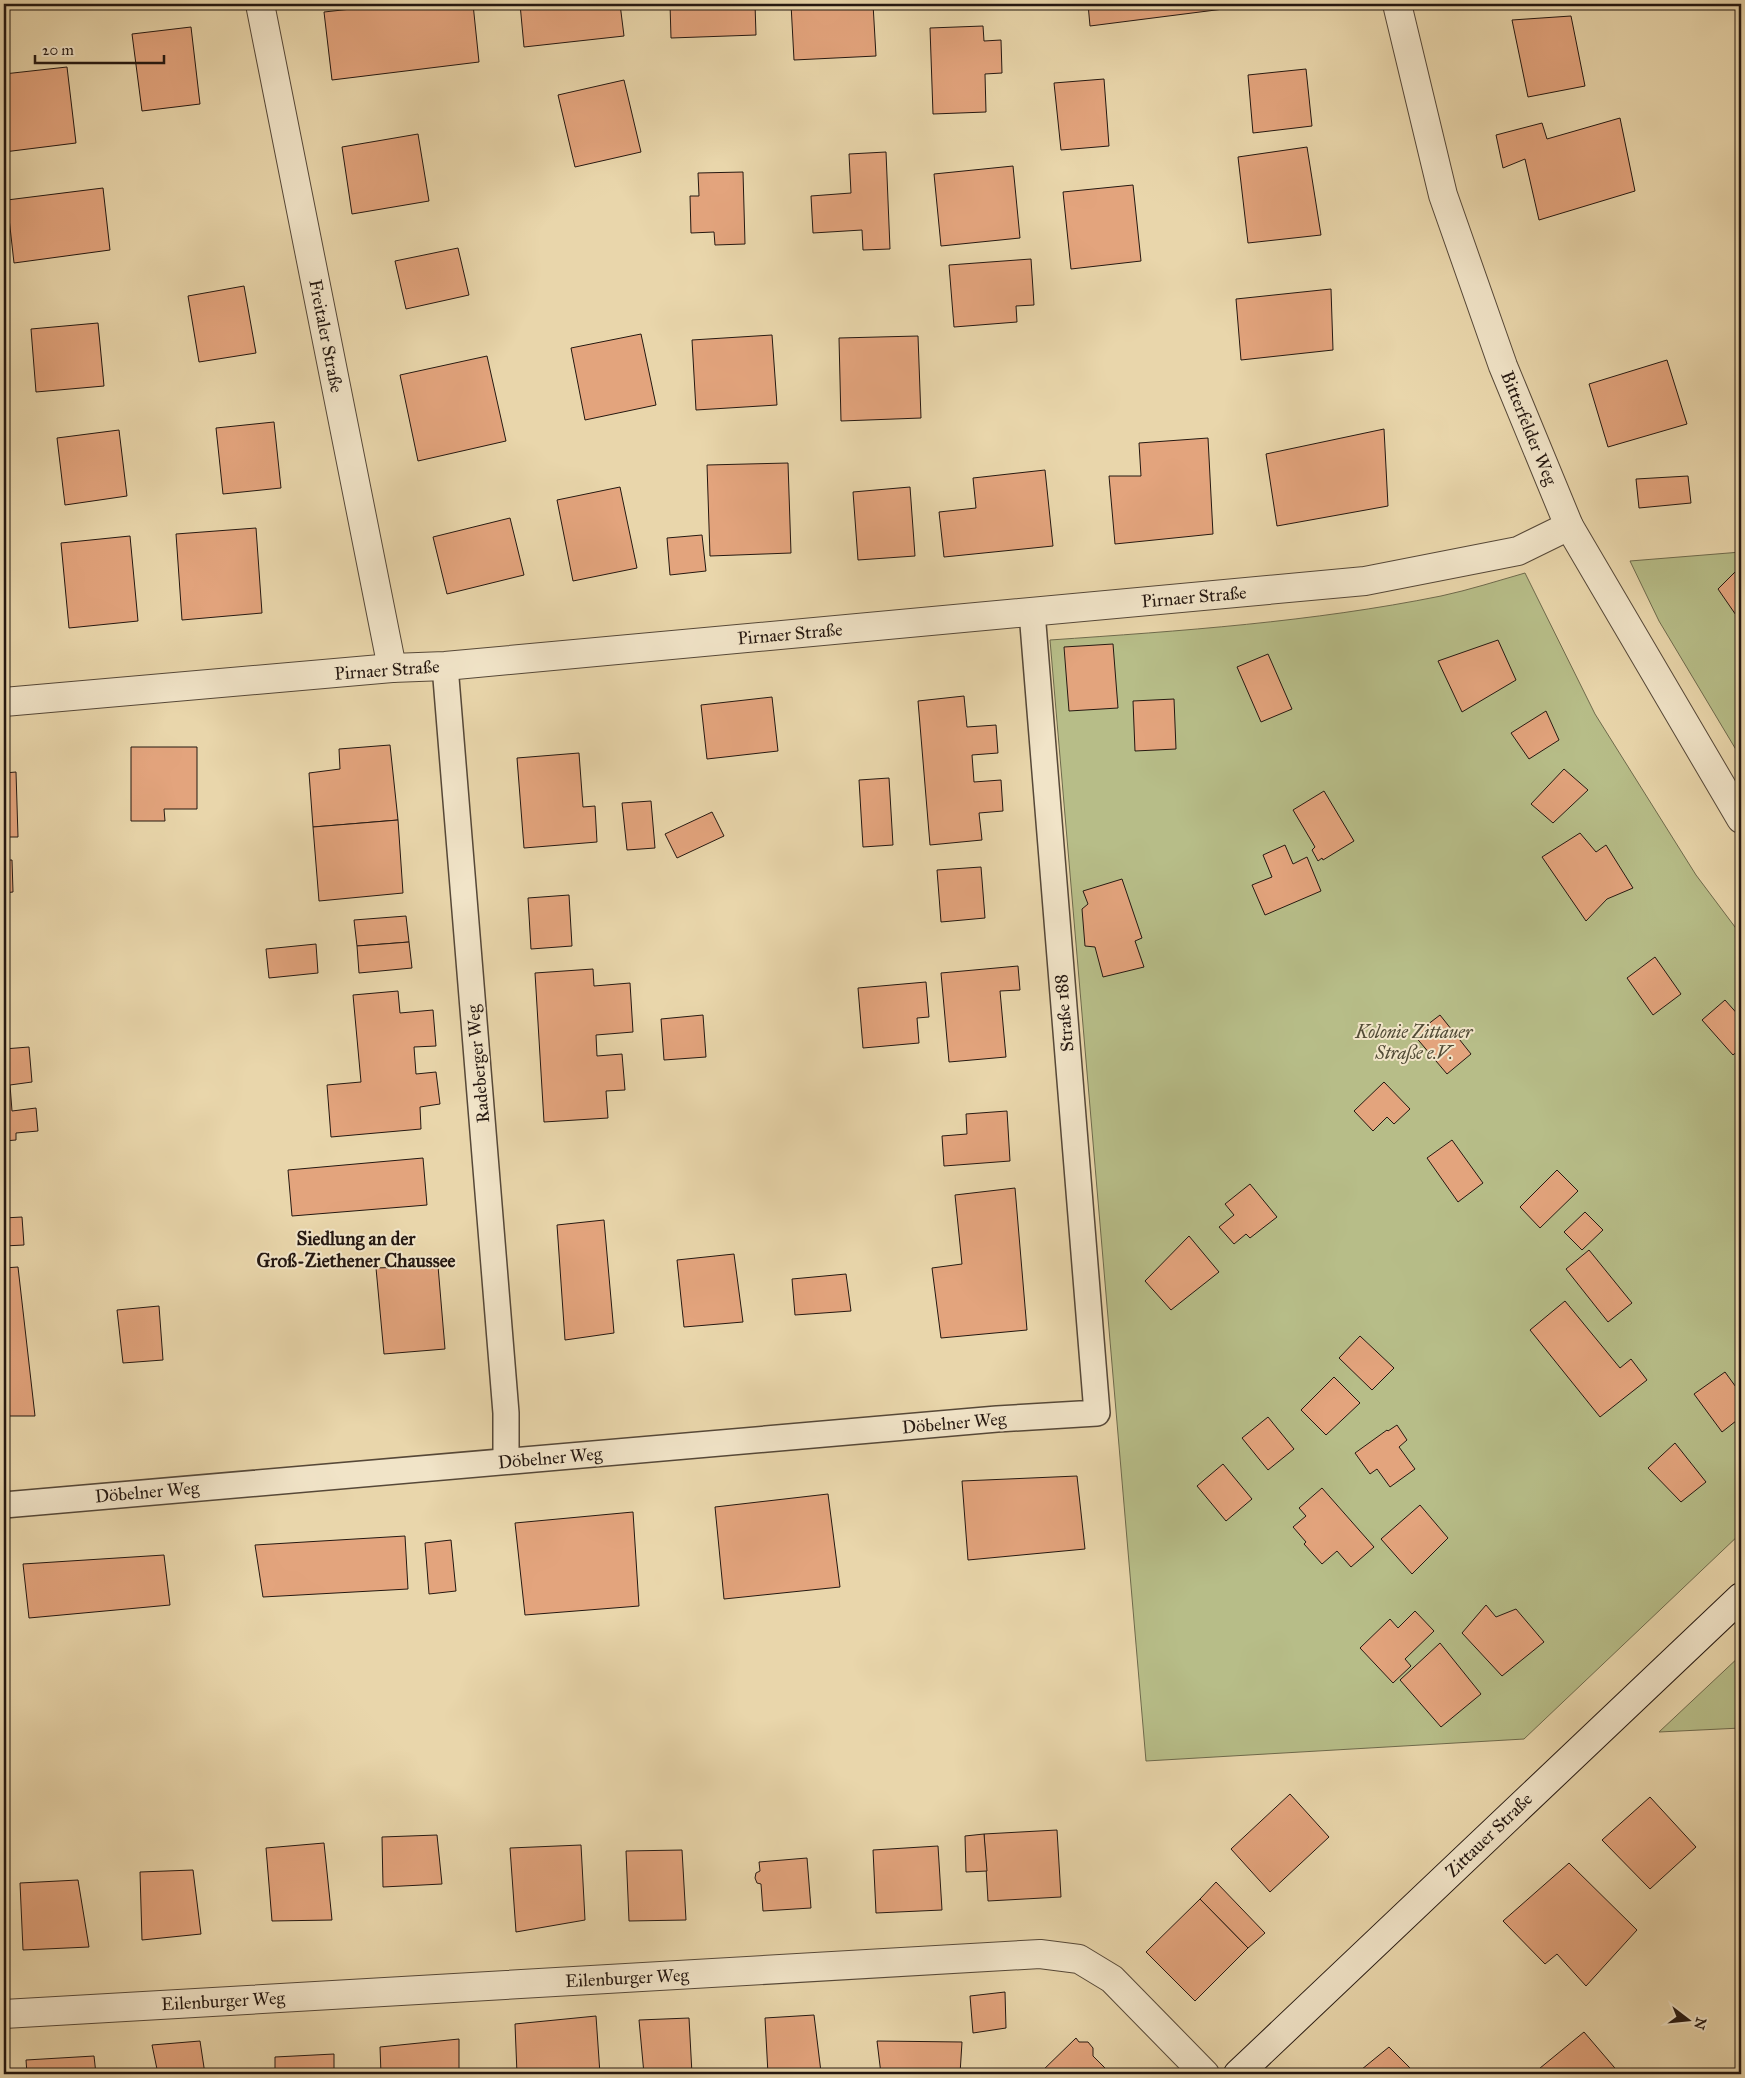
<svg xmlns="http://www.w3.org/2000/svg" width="1745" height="2078" viewBox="0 0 1745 2078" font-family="'IM FELL Great Primer',serif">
<rect width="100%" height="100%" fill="#e9d6ab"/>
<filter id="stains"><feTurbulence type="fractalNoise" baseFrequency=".004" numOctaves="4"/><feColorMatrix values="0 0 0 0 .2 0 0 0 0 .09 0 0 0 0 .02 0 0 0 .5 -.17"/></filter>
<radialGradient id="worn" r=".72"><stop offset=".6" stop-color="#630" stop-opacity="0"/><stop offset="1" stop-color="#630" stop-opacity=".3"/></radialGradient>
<g fill="#b7bd88" stroke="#6e6a4c">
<path d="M1741,552V758L1659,621L1630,561Z"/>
<path d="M1525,573L1595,714L1696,875L1741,935V1533L1524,1739L1146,1761L1050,640C1181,631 1312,622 1441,596C1469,590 1497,581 1525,573Z"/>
<path d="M1741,1655V1728L1659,1732Z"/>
</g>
<g fill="#e3a47d" stroke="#251811">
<path d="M397,4H473L479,62L332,80L324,12Z"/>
<path d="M520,4H620L624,36L524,47Z"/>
<path d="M670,4H755L756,35L671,38Z"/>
<path d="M791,4H873L876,56L794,60Z"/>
<path d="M1088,4H1246L1247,6L1090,26Z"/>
<path d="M1571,16L1585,86L1528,97L1512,20Z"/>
<path d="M983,26L984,41L1001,40L1002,73L985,74L986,112L933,114L930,28Z"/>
<path d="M191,27L200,104L142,111L132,34Z"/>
<path d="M67,67L76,143L4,152V74Z"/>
<path d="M1306,69L1312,126L1253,133L1248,75Z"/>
<path d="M1104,79L1109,146L1061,150L1054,83Z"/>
<path d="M624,80L641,152L575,167L558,95Z"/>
<path d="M1620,118L1635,191L1539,220L1525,159L1503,168L1496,135L1542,123L1547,139Z"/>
<path d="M418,134L429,201L352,214L342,147Z"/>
<path d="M1307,147L1321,235L1248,243L1238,157Z"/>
<path d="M886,152L890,249L863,250L862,230L813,233L811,196L851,193L849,154Z"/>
<path d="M1013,166L1020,238L941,246L934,174Z"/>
<path d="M743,172L745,244L715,245L714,232L691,233L690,196H699L698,173Z"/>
<path d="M1133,185L1141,261L1071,269L1063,192Z"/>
<path d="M103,188L110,250L14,263L7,200Z"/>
<path d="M458,248L469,295L406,309L395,261Z"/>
<path d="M1031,259L1034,305L1016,306L1017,322L954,327L949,265Z"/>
<path d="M244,286L256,353L199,362L188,296Z"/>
<path d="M1331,289L1333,350L1241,360L1236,299Z"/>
<path d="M98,323L104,386L36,392L31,329Z"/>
<path d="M641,334L656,405L585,420L571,348Z"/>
<path d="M772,335L777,405L696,410L692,340Z"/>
<path d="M918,336L921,418L841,421L839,338Z"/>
<path d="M487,356L506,441L418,461L400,375Z"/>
<path d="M1667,360L1687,424L1608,447L1589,384Z"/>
<path d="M274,422L281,488L223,494L216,428Z"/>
<path d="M1384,429L1388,506L1277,526L1266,454Z"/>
<path d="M119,430L127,496L65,505L57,438Z"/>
<path d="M1208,438L1213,534L1115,544L1109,476H1141L1139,443Z"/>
<path d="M788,463L791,553L710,556L707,465Z"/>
<path d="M1045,470L1053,546L944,557L939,512L976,508L973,478Z"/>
<path d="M1688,476L1691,503L1639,508L1636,479Z"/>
<path d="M620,487L637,568L573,581L557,500Z"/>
<path d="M910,487L915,556L858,560L853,492Z"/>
<path d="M510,518L524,575L447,594L433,537Z"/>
<path d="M256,528L262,613L182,620L176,534Z"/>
<path d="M702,535L706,571L670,575L667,538Z"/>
<path d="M130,536L138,621L69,628L61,543Z"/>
<path d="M1740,567L1741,569V616L1738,618L1718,589Z"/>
<path d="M1498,640L1516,680L1462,712L1438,661Z"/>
<path d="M1113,644L1118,708L1069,711L1064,647Z"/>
<path d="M1268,654L1292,709L1261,722L1237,667Z"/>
<path d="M964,696L967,727L996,725L998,753L972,755L974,782L1001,780L1003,811L979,813L982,840L930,845L918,701Z"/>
<path d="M772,697L778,751L707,759L701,705Z"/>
<path d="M1174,699L1176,749L1135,751L1133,701Z"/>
<path d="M1546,711L1559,740L1529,759L1511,733Z"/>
<path d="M390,745L398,820L313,827L309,773L340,769L339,749Z"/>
<path d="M131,747H197V809H164L165,821H131Z"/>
<path d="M579,753L583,807L595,806L597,842L524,848L517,758Z"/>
<path d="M1564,769L1588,790L1553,823L1531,804Z"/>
<path d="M16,772L18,837H4V773Z"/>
<path d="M889,778L893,845L863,847L859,780Z"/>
<path d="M1324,791L1354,841L1323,860L1322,858L1318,861L1312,850L1315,847L1293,810Z"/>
<path d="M651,801L655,848L627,850L622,803Z"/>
<path d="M712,812L724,836L677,858L665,834Z"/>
<path d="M398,820L403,893L319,901L313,827Z"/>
<path d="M1580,833L1596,852L1606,845L1633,888L1607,899L1586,921L1542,857Z"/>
<path d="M1285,845L1293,864L1307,857L1321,891L1265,915L1252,885L1272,877L1263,855Z"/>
<path d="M4,860H12L13,892L4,893Z"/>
<path d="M981,867L985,918L941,922L937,870Z"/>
<path d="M1122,879L1142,938L1135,941L1144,967L1103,977L1095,947L1085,946L1082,909L1088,904L1083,891Z"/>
<path d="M569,895L572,946L531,949L528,898Z"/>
<path d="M406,916L409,942L357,946L354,920Z"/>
<path d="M409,942L412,968L359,973L357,946Z"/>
<path d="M316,944L318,973L269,978L266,949Z"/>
<path d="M1655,957L1681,994L1653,1015L1627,978Z"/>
<path d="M1018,966L1020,990L1000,991L1006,1057L949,1062L941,973Z"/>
<path d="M593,969L594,986L630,983L633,1032L596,1035L597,1056L622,1054L625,1090L606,1091L608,1118L544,1122L535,973Z"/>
<path d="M926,982L929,1017L917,1018L919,1043L863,1048L858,988Z"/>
<path d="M398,991L400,1013L433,1010L436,1046L414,1047L416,1074L436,1072L440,1104L420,1107L421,1129L331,1137L327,1085L361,1082L353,995Z"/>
<path d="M1725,1000L1741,1018V1048L1733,1055L1702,1020Z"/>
<path d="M703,1015L706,1057L664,1060L661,1019Z"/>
<path d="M1440,1015L1471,1054L1447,1074L1414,1035Z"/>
<path d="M29,1047L32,1082L10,1085L12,1111L36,1108L38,1131L16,1133V1140L4,1141V1049Z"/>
<path d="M1384,1082L1410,1109L1394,1124L1387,1117L1373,1131L1354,1111Z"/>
<path d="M1007,1111L1010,1161L944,1166L942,1136L967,1134L966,1114Z"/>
<path d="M1452,1140L1483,1183L1458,1202L1427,1158Z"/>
<path d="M423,1158L427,1205L292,1216L288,1170Z"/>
<path d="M1557,1170L1578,1191L1540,1228L1520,1207Z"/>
<path d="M1250,1184L1277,1217L1250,1238L1246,1234L1234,1244L1219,1227L1234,1215L1225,1204Z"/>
<path d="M1015,1188L1027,1330L941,1338L932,1268L962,1264L955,1195Z"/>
<path d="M1585,1212L1603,1230L1582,1250L1564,1232Z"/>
<path d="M4,1216V1218L22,1217L24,1245L4,1246Z"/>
<path d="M604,1220L614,1333L565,1340L557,1225Z"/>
<path d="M1189,1236L1219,1272L1171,1310L1145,1281Z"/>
<path d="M1589,1250L1632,1303L1608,1322L1566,1269Z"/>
<path d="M734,1254L743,1322L684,1327L677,1260Z"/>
<path d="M438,1266L445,1349L384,1354L376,1268Z"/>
<path d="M18,1267L35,1416H4V1268Z"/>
<path d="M846,1274L851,1311L795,1315L792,1279Z"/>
<path d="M1565,1301L1620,1368L1631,1359L1647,1380L1600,1417L1530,1330Z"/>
<path d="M159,1306L163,1360L123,1363L117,1310Z"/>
<path d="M1360,1336L1394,1368L1372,1390L1339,1358Z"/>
<path d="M1725,1372L1741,1394V1417L1722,1432L1694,1394Z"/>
<path d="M1334,1377L1360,1403L1326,1435L1301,1410Z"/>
<path d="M1268,1417L1294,1449L1268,1470L1242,1438Z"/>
<path d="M1397,1425L1407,1440L1399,1447L1415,1469L1390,1487L1377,1469L1370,1474L1355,1453L1387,1430L1388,1431Z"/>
<path d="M1675,1443L1706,1482L1681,1502L1648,1468Z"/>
<path d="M1223,1464L1252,1499L1226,1521L1197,1486Z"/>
<path d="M1077,1476L1085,1549L968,1560L962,1481Z"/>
<path d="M1322,1488L1374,1547L1351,1567L1337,1551L1322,1564L1304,1544L1306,1542L1293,1527L1306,1516L1299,1508Z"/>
<path d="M828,1494L840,1587L724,1599L715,1507Z"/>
<path d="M1420,1505L1448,1538L1412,1574L1381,1539Z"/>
<path d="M633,1512L639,1606L525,1615L515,1523Z"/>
<path d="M405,1536L408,1589L263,1597L255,1545Z"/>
<path d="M451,1540L456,1591L429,1594L425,1543Z"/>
<path d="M164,1555L170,1605L29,1618L23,1564Z"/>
<path d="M1486,1605L1496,1617L1516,1609L1544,1642L1502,1676L1462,1633Z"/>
<path d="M1415,1611L1434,1631L1405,1659L1411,1666L1393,1683L1360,1648L1390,1619L1398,1628Z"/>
<path d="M1440,1643L1481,1694L1441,1727L1400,1680Z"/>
<path d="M1290,1794L1329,1837L1270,1892L1231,1849Z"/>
<path d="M1650,1797L1696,1847L1650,1889L1602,1840Z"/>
<path d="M1057,1830L1061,1897L988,1901L984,1834Z"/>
<path d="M984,1834L987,1871L966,1872L965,1836Z"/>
<path d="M437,1835L442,1884L383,1887L382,1837Z"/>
<path d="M324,1843L332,1920L272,1921L266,1848Z"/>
<path d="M581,1845L585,1920L516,1932L510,1848Z"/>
<path d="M938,1846L942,1910L876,1913L873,1850Z"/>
<path d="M682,1850L686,1920L629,1921L626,1851Z"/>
<path d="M807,1858L811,1908L763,1911L761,1884L757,1883L755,1878L756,1873L760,1871L759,1862Z"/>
<path d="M1569,1863L1637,1930L1586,1986L1557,1954L1545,1964L1503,1921Z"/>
<path d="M193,1870L201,1934L142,1940L140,1872Z"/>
<path d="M78,1880L89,1947L23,1950L20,1883Z"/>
<path d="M1216,1882L1265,1933L1248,1948L1200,1899Z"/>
<path d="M1200,1899L1248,1948L1195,2001L1146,1952Z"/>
<path d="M1005,1992L1006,2028L973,2033L970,1996Z"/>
<path d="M814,2015L821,2072L768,2074L765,2018Z"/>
<path d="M596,2016L600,2074H517L515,2024Z"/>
<path d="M689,2018L692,2074H644L639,2020Z"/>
<path d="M1584,2032L1620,2074L1534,2073Z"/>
<path d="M1076,2038L1079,2042H1088L1093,2048V2056L1111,2074H1039Z"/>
<path d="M459,2039V2074H381L380,2047Z"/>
<path d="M200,2041L205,2074H158L152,2045Z"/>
<path d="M877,2041L962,2042L960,2074H881Z"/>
<path d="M1389,2047L1416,2074H1356Z"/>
<path d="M334,2054V2074H275V2057Z"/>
<path d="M94,2056L96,2074H27L26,2060Z"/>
</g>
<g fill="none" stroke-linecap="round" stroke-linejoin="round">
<g stroke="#564838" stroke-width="28">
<g id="lane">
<path d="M445,666L506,1413V1461"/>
<path d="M4,1505L997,1419L1097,1413L1032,612"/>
</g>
</g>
<g stroke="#564838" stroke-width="30">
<g id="street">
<path d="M260,4L392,668"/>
<path d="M1397,4L1443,195L1503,366L1569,526L1741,819"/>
<path d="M4,702L392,668L445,666L1365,581L1518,551L1569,526"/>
<path d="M4,2014L1040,1954L1079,1959L1112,1979L1205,2074"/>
</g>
</g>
<g stroke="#251811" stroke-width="30">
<path id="secondary" d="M1238,2074L1741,1597"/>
</g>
<use href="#lane" stroke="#f1e4c8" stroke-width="25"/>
<use href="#street" stroke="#f1e4c8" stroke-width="28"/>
<use href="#secondary" stroke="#f1e4c8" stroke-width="28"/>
</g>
<g text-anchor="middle" stroke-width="4" stroke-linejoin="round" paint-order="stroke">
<g font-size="18" fill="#251811" stroke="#f1e4c8">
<text transform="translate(326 336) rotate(79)" y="6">Freitaler Straße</text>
<text transform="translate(1529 428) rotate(68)" y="6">Bitterfelder Weg</text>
<text transform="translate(1194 597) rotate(-5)" y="6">Pirnaer Straße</text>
<text transform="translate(790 634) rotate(-5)" y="6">Pirnaer Straße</text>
<text transform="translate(387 670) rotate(-4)" y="6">Pirnaer Straße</text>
<text transform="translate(1064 1013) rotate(-95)" y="6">Straße 188</text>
<text transform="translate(478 1064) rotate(-95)" y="6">Radeberger Weg</text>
<text transform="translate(954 1423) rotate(-5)" y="6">Döbelner Weg</text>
<text transform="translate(550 1458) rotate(-5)" y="6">Döbelner Weg</text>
<text transform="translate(147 1492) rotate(-5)" y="6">Döbelner Weg</text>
<text transform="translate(1489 1835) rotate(-44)" y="6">Zittauer Straße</text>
<text transform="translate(627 1978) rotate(-3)" y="6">Eilenburger Weg</text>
<text transform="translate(223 2001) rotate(-3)" y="6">Eilenburger Weg</text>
</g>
<g font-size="18" font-style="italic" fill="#514a35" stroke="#f1e4c8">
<text x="1414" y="1038">Kolonie Zittauer<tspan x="1414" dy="21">Straße e.V.</tspan></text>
</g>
<g font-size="19" font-weight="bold" fill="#251811" stroke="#f1e4c8">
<text x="356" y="1245">Siedlung an der<tspan x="356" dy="22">Groß-Ziethener Chaussee</tspan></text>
</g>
</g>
<rect width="1745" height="2078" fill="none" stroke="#e9d6ab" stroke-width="20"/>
<rect x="5" y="5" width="1735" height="2068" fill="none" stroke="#251811" stroke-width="2.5"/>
<rect x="10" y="10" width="1725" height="2058" fill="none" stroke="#251811"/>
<g transform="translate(1688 2020) rotate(106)" stroke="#f1e4c8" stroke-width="4" paint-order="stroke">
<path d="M0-4L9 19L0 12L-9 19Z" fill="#251811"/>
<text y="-8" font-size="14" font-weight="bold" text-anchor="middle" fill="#251811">N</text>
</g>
<path d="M35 55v8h129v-8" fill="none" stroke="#251811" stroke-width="2.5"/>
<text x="42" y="55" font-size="15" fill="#251811" stroke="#f1e4c8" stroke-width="4" paint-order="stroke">20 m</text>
<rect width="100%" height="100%" filter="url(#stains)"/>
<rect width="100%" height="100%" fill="url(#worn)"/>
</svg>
